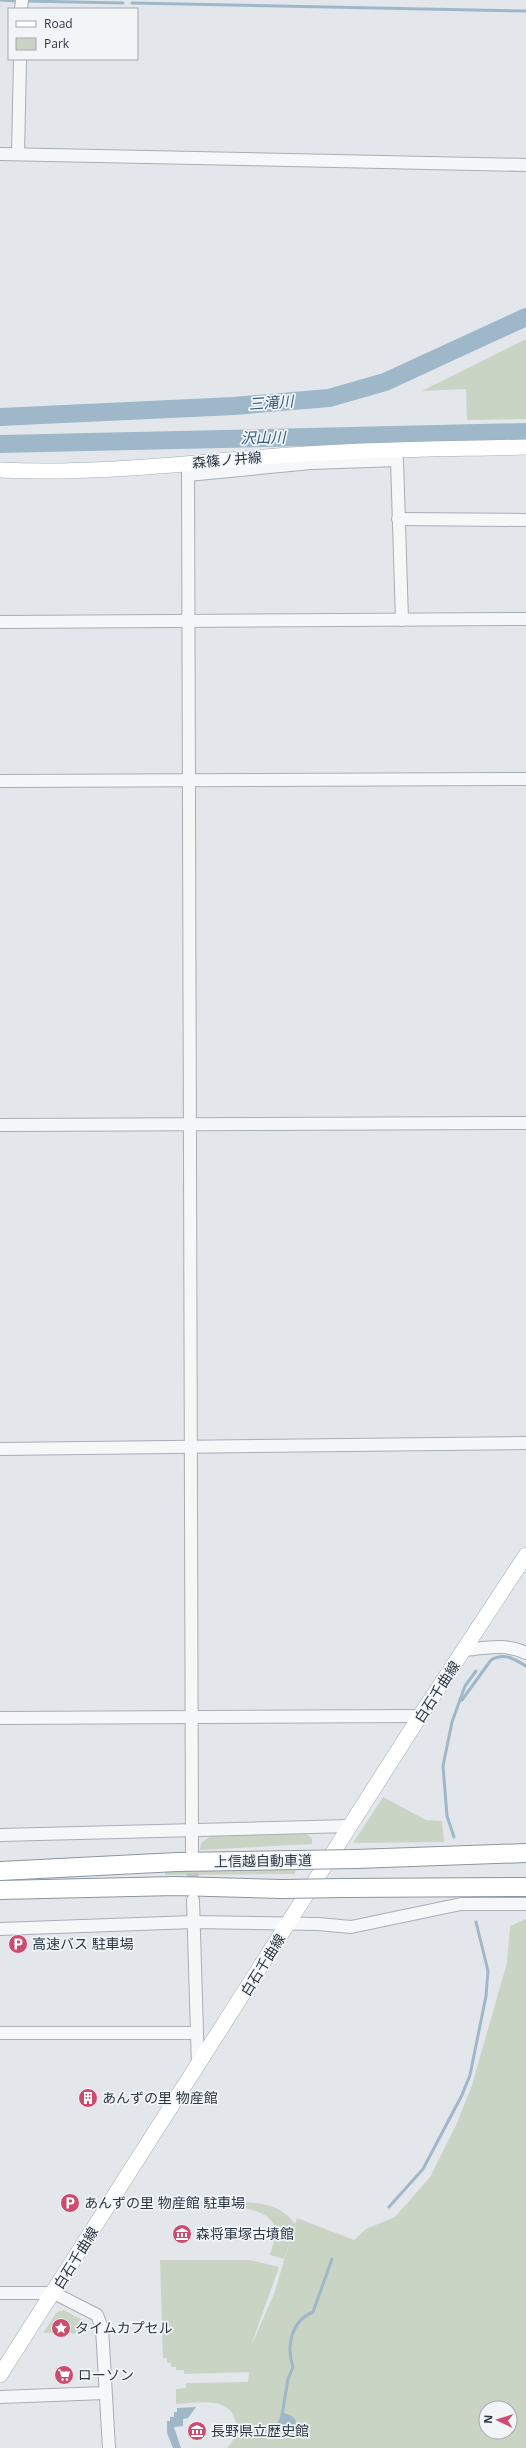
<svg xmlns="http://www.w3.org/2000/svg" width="526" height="2448" viewBox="0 0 526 2448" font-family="'Open Sans','Noto Sans JP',sans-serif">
<rect width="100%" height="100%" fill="#e3e7eb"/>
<g fill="#cad4c4" fill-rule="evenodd">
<path d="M526,339V419L467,420L466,389L422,391Z"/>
<path d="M383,1797L426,1820L442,1821L444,1842L353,1843Z"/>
<path d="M301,1831L312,1838V1844L200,1850L201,1843L212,1835Z"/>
<path d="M296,1866L295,1874L165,1875V1871Z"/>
<path d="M526,1919V2448H227C234,2440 238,2434 236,2423C231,2395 197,2403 176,2404V2389L186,2388V2383L248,2382L249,2372L184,2374V2370H176V2367H171V2363H167V2358H163L160,2260H250L279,2267L251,2346L274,2294L293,2231L284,2259L270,2255C272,2248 275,2239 275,2231C273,2204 224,2207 205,2206L206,2202C235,2203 276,2196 295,2224L297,2218L354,2240L366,2229L395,2217L430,2177L457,2123L472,2085L507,1963L510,1926ZM486,2408H510V2432H486Z"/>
<path d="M64,2310L86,2322L90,2327L87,2328L88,2330L73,2334L70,2332L43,2333L57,2312Z"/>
</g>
<g fill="#9eb8ca">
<path d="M196,2407L188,2418L183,2419V2426L174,2427L181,2448H173L167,2433V2421H170V2417H174V2412H177V2408Z"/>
<path d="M282,2412L292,2416L296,2421L295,2424L289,2426V2432L277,2431L276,2427Z"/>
</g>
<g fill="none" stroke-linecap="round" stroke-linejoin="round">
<g stroke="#9eb8ca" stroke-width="3">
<path d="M0,0L17,1"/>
<path d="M26,1L123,3"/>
<path d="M132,3L526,11"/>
<path d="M462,1700L491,1660C504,1652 514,1659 526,1666"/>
<path d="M454,1837L447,1816L443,1766L452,1722L465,1686L476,1671"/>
<path d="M389,2207L423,2169L462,2095L470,2075L486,1996L488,1971L476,1922"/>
<path d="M282,2415L288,2379L293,2367C286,2346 291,2321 313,2312L332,2259"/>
</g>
<g stroke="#9eb8ca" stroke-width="18">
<path d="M0,417L234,406L329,398L385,382L526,317"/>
<path d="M0,444L526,432"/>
</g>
<path stroke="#bec4c9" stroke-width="12" stroke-dasharray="12 6" stroke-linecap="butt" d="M192,1855L193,1893"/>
<g stroke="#a8aeb5" stroke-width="14">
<g id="minor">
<path d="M21,9L22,0"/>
<path d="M0,154L526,165"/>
<path d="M18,154L20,59"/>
<path d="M188,464L192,1853"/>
<path d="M188,475L311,463L397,460L402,620"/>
<path d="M398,519L526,520"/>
<path d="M0,622L526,619"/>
<path d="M0,781L526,779"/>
<path d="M0,1125L526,1123"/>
<path d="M0,1449L526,1443"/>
<path d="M464,1650C486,1648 505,1643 526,1653"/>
<path d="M0,1718L420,1716"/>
<path d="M0,1835L350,1826"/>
<path d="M193,1900L198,2066"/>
<path d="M0,1929L193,1922L318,1924L351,1927L461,1904H526"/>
<path d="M0,2033H196"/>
<path d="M0,2293H54L97,2315L102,2328L109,2448"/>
<path d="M0,2397L105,2393"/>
</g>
</g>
<g stroke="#a2acb6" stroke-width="16">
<g id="major">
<path d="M0,470C97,475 194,462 290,455C369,449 447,449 526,447"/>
<path d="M0,2375L420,1716L526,1555"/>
</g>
</g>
<g stroke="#8a96a1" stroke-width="20">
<g id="highway">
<path d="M356,1859L526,1853"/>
<path d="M0,1871L177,1862L296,1860"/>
<path d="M343,1888L526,1887"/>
<path d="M0,1890L176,1886L282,1889"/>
</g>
</g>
<use href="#minor" stroke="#f5f7f9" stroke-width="12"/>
<use href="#major" stroke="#fff" stroke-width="15"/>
<use href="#highway" stroke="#fff" stroke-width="18"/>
<g stroke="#8a96a1" stroke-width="20" stroke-linecap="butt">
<g id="highway-bridge">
<path d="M296,1860L356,1859"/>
<path d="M282,1889L343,1888"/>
</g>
</g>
<use href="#highway-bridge" stroke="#fff" stroke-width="18"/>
</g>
<defs>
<g id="parking-disc" transform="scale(1)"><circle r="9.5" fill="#cd4b6c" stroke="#f2f5f8"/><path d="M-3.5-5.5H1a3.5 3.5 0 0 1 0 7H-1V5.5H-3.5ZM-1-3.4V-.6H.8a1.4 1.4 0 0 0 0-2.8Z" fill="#fff"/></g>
<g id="building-disc" transform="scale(1)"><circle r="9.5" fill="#cd4b6c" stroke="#f2f5f8"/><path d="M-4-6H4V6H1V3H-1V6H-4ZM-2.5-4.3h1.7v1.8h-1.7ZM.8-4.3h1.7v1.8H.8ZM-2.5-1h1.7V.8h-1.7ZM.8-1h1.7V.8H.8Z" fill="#fff"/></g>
<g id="museum-disc" transform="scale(1)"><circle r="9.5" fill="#cd4b6c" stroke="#f2f5f8"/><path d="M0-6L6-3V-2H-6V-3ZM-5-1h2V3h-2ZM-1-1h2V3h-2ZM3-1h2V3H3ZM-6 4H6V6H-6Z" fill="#fff"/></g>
<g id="sight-disc" transform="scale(1)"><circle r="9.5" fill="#cd4b6c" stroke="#f2f5f8"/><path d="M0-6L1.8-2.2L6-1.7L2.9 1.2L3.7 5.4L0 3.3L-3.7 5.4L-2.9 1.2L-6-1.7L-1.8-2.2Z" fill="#fff"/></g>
<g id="supermarket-disc" transform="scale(1)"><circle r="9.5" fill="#cd4b6c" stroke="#f2f5f8"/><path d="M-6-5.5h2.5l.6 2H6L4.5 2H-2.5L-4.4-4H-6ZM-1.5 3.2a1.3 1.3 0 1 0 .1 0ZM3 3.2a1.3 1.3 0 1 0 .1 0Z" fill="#fff"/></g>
</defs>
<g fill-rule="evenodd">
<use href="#parking-disc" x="18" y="1944"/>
<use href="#building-disc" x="88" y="2098"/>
<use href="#parking-disc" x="70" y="2203"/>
<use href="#museum-disc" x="182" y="2234"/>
<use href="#sight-disc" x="61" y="2328"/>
<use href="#supermarket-disc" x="64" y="2375"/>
<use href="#museum-disc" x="197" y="2431"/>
</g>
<g text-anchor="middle" stroke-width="3.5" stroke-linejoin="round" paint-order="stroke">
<g font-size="14" fill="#2b3643" stroke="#f2f5f8">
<text transform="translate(227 460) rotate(-5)" y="5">森篠ノ井線</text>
<text transform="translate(437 1692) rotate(-57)" y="5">白石千曲線</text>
<text transform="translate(263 1861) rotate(-1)" y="5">上信越自動車道</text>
<text transform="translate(263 1965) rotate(-58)" y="5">白石千曲線</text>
<text transform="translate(76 2258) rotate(-58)" y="5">白石千曲線</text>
</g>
<g font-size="14" fill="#2b3643" stroke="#f2f5f8" text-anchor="start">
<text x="32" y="1949">高速バス 駐車場</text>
<text x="102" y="2103">あんずの里 物産館</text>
<text x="84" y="2208">あんずの里 物産館 駐車場</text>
<text x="196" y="2239">森将軍塚古墳館</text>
<text x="75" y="2333">タイムカプセル</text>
<text x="78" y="2380">ローソン</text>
<text x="211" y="2436">長野県立歴史館</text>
</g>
<g font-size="15" font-style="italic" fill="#355976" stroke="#f2f5f8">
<text transform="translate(271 403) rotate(-4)" y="5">三滝川</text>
<text transform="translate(263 438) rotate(-1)" y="5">沢山川</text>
</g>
</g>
<rect x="8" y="8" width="130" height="52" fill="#f2f5f8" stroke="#a2a9b0"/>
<rect x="16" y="21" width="20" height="6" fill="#ffffff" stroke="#a2a9b0"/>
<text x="44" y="28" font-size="12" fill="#2b3643">Road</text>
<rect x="16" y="38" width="20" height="12" fill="#cad4c4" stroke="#a2a9b0"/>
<text x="44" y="48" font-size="12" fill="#2b3643">Park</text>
<g transform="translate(498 2420) rotate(274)"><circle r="19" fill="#f2f5f8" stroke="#a2a9b0"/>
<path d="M0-3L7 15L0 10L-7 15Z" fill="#cd4b6c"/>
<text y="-6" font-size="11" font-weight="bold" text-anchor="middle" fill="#2b3643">N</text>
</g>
</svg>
